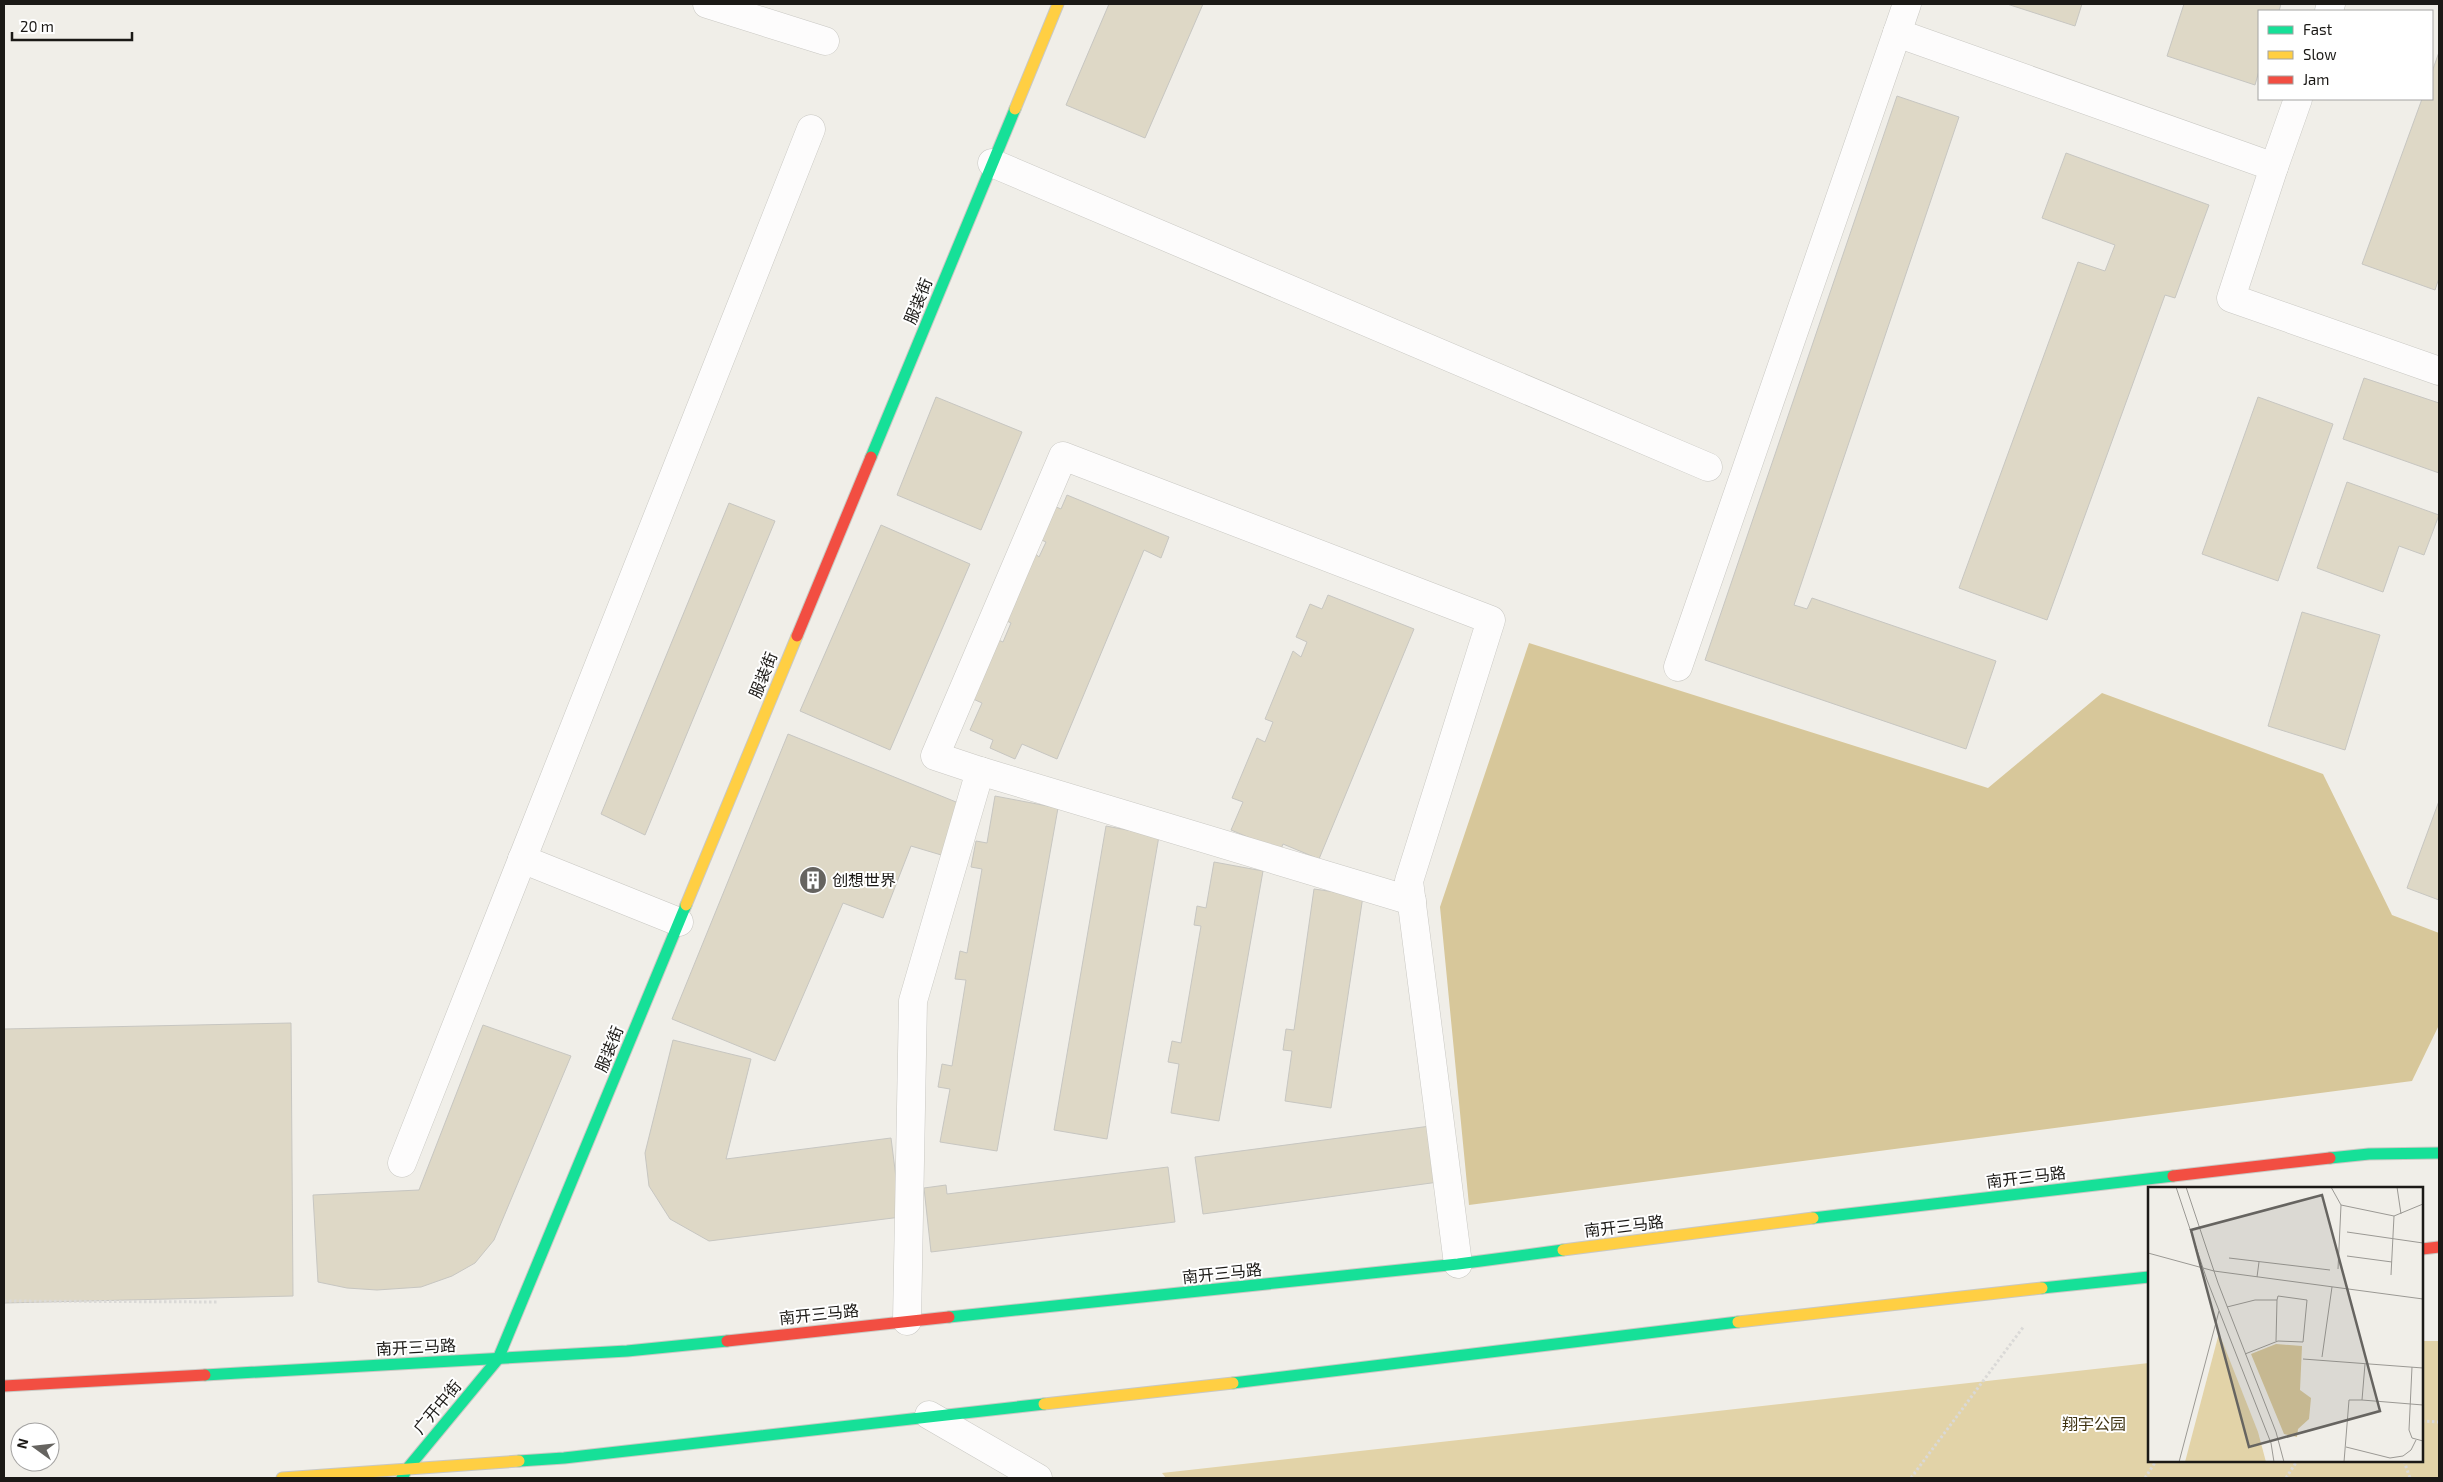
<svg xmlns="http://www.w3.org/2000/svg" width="2443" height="1482" viewBox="0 0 2443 1482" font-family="'Exo 2','Noto Sans SC',sans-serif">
<rect width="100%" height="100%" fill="#f0eee8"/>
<path fill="#e2d3a8" d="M2422,1341H2439V1478H1166L1162,1473L2149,1363V1461H2422Z"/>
<path fill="#d7c79a" d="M1529,643L1988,788L2102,693L2323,774L2392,915L2439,933V1025L2412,1081L1469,1205L1440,907Z"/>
<g fill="#ded8c6" stroke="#c7c6c1">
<path d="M1109,4H1203L1145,138L1066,105Z"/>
<path d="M2007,4H2082L2075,26Z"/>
<path d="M2184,4H2281L2279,11H2259V71L2255,85L2167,56Z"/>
<path d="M2439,52V278L2435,290L2362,264L2422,99H2432V72Z"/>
<path d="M1897,96L1959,117L1794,605L1807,609L1812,598L1996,661L1966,749L1705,660Z"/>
<path d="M2066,153L2209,205L2175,298L2165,295L2047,620L1959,588L2078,262L2105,271L2115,245L2042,218Z"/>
<path d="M2364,378L2439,403V473L2343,439Z"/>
<path d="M936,397L1022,432L981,530L897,495Z"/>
<path d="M2258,397L2333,424L2278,581L2202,554Z"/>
<path d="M2347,482L2439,515L2424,555L2399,546L2383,592L2317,568Z"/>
<path d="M1067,495L1169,537L1161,558L1144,550L1057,759L1022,744L1015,759L990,748L993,740L970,730L982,703L971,698L996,639L1003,642L1011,623L1003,619L1032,551L1039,557L1046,542L1035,537L1049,504L1061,509Z"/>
<path d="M729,503L775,521L645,835L601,814Z"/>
<path d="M881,525L970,564L890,750L800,711Z"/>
<path d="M1328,595L1414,629L1319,859L1283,844L1277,859L1255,840L1231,830L1243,802L1232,798L1257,738L1265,742L1273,722L1265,719L1293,651L1301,657L1307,642L1296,637L1310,604L1322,609Z"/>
<path d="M2302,612L2380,635L2345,750L2268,726Z"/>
<path d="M788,734L961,804L948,857L911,846L883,918L843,903L775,1061L672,1019Z"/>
<path d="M995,796L1058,808L997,1151L940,1142L950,1089L938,1087L942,1064L952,1066L966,980L955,979L960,951L967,953L982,869L971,867L976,841L987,843Z"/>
<path d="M2439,801V900L2407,888Z"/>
<path d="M1106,826L1159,836L1107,1139L1054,1130Z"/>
<path d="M1214,862L1263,871L1219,1121L1171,1113L1179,1064L1168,1062L1172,1041L1181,1043L1201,926L1194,925L1197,906L1206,908Z"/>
<path d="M1314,889L1363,896L1331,1108L1285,1101L1292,1051L1283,1050L1286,1029L1294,1030Z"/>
<path d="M291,1023L293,1296L4,1303V1029Z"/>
<path d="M483,1025L571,1056L494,1240L475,1263L452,1276L421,1287L377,1290L347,1288L318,1282L313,1195L419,1190Z"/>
<path d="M673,1040L751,1059L726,1159L891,1138L901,1217L709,1241L670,1219L649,1186L645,1153Z"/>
<path d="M1438,1125L1446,1181L1203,1214L1195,1157Z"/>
<path d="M1168,1167L1175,1222L931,1252L924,1188L946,1185L947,1194Z"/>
</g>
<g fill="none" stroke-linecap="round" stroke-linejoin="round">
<g stroke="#c9c8c3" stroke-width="29">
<g id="street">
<path d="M707,4L825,41"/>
<path d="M2329,11L2331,4"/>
<path d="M1897,33L2274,167L2231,298L2439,371"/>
<path d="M992,163L1708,467"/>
<path d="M2274,167L2298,99"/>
<path d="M1678,667L1907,4"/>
<path d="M980,771L1412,901"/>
<path d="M522,859L679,922"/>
<path d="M402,1163L811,129"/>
<path d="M907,1321L913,1001L980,771L935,756L1063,456L1491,620L1409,881L1458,1264"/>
<path d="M929,1415L1038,1478"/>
</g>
</g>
<g stroke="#c9c8c3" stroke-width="13">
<g id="fast">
<path d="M871,457L1015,109"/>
<path d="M2330,1158L2369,1154L2439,1153"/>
<path d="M1813,1218L2173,1176"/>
<path d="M2042,1288L2149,1277"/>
<path d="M949,1317L1458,1264L1563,1250"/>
<path d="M205,1375L627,1351L727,1341"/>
<path d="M1233,1383L1738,1322"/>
<path d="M519,1461L564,1458L1044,1404"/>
<path d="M402,1478L407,1469L498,1359L686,905"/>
</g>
</g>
<g stroke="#c9c8c3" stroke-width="13">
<g id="slow">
<path d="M1015,109L1058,4"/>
<path d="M686,905L797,636"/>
<path d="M1563,1250L1813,1218"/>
<path d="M1738,1322L2042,1288"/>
<path d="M1044,1404L1233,1383"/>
<path d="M282,1478L519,1461"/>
</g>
</g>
<g stroke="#c9c8c3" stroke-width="13">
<g id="jam">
<path d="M797,636L871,457"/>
<path d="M2173,1176L2330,1158"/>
<path d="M2422,1249L2439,1247"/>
<path d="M727,1341L949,1317"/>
<path d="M4,1386L205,1375"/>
</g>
</g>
<g stroke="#dad9d7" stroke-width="3" stroke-dasharray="2.5 2.5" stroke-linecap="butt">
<path d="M4,1301L219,1302"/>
<path d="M2422,1421L2439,1422"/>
<path d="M2404,1461L2410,1478"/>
<path d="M1911,1478L2024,1326"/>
<path d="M2145,1478L2156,1461"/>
<path d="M2286,1478L2297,1461"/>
</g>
<use href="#street" stroke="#fdfcfc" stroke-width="28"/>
<use href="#fast" stroke="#16e098" stroke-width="11"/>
<use href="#slow" stroke="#ffcf43" stroke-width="11"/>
<use href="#jam" stroke="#f24e42" stroke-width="11"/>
</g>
<defs>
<g id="building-disc" transform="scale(1.4375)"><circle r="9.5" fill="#666460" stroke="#fff"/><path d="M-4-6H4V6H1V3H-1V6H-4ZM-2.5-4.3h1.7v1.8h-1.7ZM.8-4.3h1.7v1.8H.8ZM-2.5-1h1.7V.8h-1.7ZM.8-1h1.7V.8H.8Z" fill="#fff"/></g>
</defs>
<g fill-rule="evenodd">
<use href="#building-disc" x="813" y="880"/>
</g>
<g text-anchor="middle" stroke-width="4" stroke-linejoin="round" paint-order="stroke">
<g font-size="16" fill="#1b1916" stroke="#fff">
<text transform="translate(918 301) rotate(-68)" y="6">服装街</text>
<text transform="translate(763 675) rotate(-68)" y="6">服装街</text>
<text transform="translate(609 1049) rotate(-68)" y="6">服装街</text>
<text transform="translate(2026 1177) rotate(-7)" y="6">南开三马路</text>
<text transform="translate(1624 1226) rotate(-7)" y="6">南开三马路</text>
<text transform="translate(1222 1273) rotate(-6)" y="6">南开三马路</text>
<text transform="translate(819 1314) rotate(-6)" y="6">南开三马路</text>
<text transform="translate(416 1347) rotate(-3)" y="6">南开三马路</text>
<text transform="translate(437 1407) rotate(-50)" y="6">广开中街</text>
</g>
<g font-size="16" fill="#1b1916" stroke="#fff" text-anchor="start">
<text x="832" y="886">创想世界</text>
</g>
<g font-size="16" fill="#3f3311" stroke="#fff">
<text x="2094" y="1430">翔宇公园</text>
</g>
</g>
<g transform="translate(2148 1187)">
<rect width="275" height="275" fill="#f0eee8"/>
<path d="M71,146L110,245L118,275H37Z" fill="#e2d3a8"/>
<path d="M128,157L154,159L152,203L163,211L161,232L150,242L149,250L136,247L103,167Z" fill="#d7c79a"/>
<path fill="none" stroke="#9b9994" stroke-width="1" d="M28,0L59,93L123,256L126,275M38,0L70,96L128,245L136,275M183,0L193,18L190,82M249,0L253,27M193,18L246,29L275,17M199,45L275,56M0,66L66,84L275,112M199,69L244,75M81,71L182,83M243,88L246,29M109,90L111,75M79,120L107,113H129L130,109L159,113L155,155L130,154L97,167M128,154L129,113M174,170L184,100M155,172L275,181M264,180L261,243L264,251L275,254M214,213L275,218M198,260L242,271L255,269L263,263L268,253M31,275L71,124M196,275L201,213H214L217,177"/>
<path fill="#666460" fill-opacity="0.15" stroke="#666460" stroke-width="2.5" d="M174,8L232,224L101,260L43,43Z"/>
<rect width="275" height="275" fill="none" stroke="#1b1916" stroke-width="2.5"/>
</g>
<rect width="2443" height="1482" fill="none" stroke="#1b1916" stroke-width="10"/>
<rect x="2258" y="10" width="175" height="90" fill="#ffffff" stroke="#a4a3a2"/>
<rect x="2268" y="26" width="25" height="8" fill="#16e098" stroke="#a4a3a2"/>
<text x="2303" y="35" font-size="15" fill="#1b1916">Fast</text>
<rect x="2268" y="51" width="25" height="8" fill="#ffcf43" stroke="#a4a3a2"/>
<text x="2303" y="60" font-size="15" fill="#1b1916">Slow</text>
<rect x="2268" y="76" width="25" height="8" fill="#f24e42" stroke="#a4a3a2"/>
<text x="2303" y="85" font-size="15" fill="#1b1916">Jam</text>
<g transform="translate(35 1447) rotate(285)"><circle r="24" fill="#ffffff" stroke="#a4a3a2"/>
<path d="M0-4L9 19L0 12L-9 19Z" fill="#666460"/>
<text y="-8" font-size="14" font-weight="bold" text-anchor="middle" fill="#1b1916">N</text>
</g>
<path d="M12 32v8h120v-8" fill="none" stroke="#1b1916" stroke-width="2.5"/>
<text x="20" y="32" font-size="15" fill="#1b1916" stroke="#ffffff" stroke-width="4" paint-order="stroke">20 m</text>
</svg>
